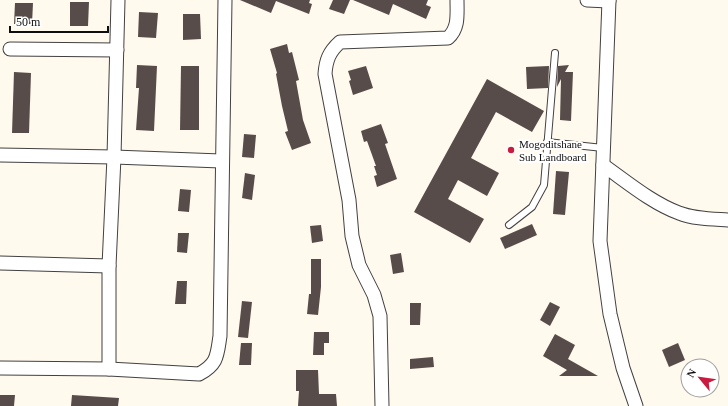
<svg xmlns="http://www.w3.org/2000/svg" width="728" height="406" viewBox="0 0 728 406" font-family="Georgia,serif">
<rect width="100%" height="100%" fill="#fff9ee"/>
<g fill="#574c49">
<path d="M240,0H310L309,3L312,4L309,14L276,1L271,13Z"/>
<path d="M333,0H350L344,14L329,9Z"/>
<path d="M353,0H428L426,5L431,7L426,19L393,4L389,15Z"/>
<path d="M70,2H89L88,26H70Z"/>
<path d="M15,3H33L32,24H14Z"/>
<path d="M139,12L158,13L156,38L138,37Z"/>
<path d="M183,14H200L201,39L183,40Z"/>
<path d="M287,44L289,53L292,52L299,80L296,81L303,120L311,143L292,150L285,132L288,131L282,106L276,74L277,73L270,49Z"/>
<path d="M137,65L157,66L154,131L136,130L139,88H136Z"/>
<path d="M569,65L565,72H573L571,121L560,120L561,79L557,87L558,66Z"/>
<path d="M181,66H199V130H180Z"/>
<path d="M366,66L373,88L353,95L349,81L351,80L348,71Z"/>
<path d="M549,66L548,88L527,89L526,67Z"/>
<path d="M14,72L31,73L29,133H12Z"/>
<path d="M487,79L544,111L532,132L496,112L471,158L499,173L487,196L458,180L448,199L484,219L470,243L414,212Z"/>
<path d="M381,124L388,143L385,144L397,179L377,187L374,176L377,175L374,166H376L367,141L364,142L361,131Z"/>
<path d="M244,134L256,135L254,158L242,157Z"/>
<path d="M556,171L569,172L565,215L553,214Z"/>
<path d="M245,173L255,175L252,200L242,198Z"/>
<path d="M180,189L191,190L189,212L178,211Z"/>
<path d="M532,224L537,235L505,249L500,238Z"/>
<path d="M321,225L323,241L312,243L310,226Z"/>
<path d="M178,233H189L187,253L177,252Z"/>
<path d="M401,253L404,272L393,274L390,255Z"/>
<path d="M311,259H321V287L318,315L307,314L309,294H311Z"/>
<path d="M177,281H187L186,304H175Z"/>
<path d="M242,301L252,302L248,338L238,337Z"/>
<path d="M550,302L560,307L550,326L540,320Z"/>
<path d="M410,303H421L420,325H410Z"/>
<path d="M314,332H329V343H324V355H313Z"/>
<path d="M555,334L575,345L568,359L598,376H559L567,370L543,356Z"/>
<path d="M241,343H252L251,365H239Z"/>
<path d="M678,343L685,360L669,367L662,350Z"/>
<path d="M433,357L434,367L410,369V359Z"/>
<path d="M296,370H318L319,394H336L337,406H298L299,391H296Z"/>
<path d="M0,395H15L14,406H0Z"/>
<path d="M72,395L119,398L118,406H71Z"/>
</g>
<g fill="none" stroke-linecap="round" stroke-linejoin="round">
<g stroke="#414141" stroke-width="8">
<g id="service">
<path d="M547,142L603,148"/>
<path d="M509,225L532,207L544,185L555,53"/>
</g>
</g>
<g stroke="#414141" stroke-width="15">
<g id="minor">
<path d="M587,0L609,1"/>
<path d="M609,0L600,241L610,314L623,368L636,406"/>
<path d="M10,49L117,50"/>
<path d="M0,155L114,157L221,161"/>
<path d="M603,165C627,182 652,203 679,213C694,219 712,219 728,220"/>
<path d="M0,263L109,266"/>
<path d="M0,368L109,369L199,374C218,364 217,355 220,336L225,0"/>
<path d="M109,369V266L114,157L118,0"/>
<path d="M382,406L380,316L374,295L359,265L352,236L349,200L325,74C326,60 329,52 340,42L448,38C459,28 457,15 457,0"/>
</g>
</g>
<use href="#service" stroke="#fff" stroke-width="6"/>
<use href="#minor" stroke="#fff" stroke-width="13"/>
</g>
<circle fill="#c81b3f" stroke="#fff" stroke-width="1.5" cx="511" cy="150" r="4"/>
<g text-anchor="middle" stroke-width="4" stroke-linejoin="round" paint-order="stroke">
<g font-size="11" fill="#0e0e0e" stroke="#fff" text-anchor="start">
<text x="519" y="148">Mogoditshane<tspan x="519" dy="13">Sub Landboard</tspan></text>
</g>
</g>
<g transform="translate(700 378) rotate(299)"><circle r="19" fill="#ffffff" stroke="#9f9f9f"/>
<path d="M0-3L7 15L0 10L-7 15Z" fill="#c81b3f"/>
<text y="-6" font-size="11" font-weight="bold" text-anchor="middle" fill="#0e0e0e">N</text>
</g>
<path d="M10 26v6h98v-6" fill="none" stroke="#0e0e0e" stroke-width="2"/>
<text x="16" y="26" font-size="12" fill="#0e0e0e" stroke="#ffffff" stroke-width="3" paint-order="stroke">50 m</text>
</svg>
